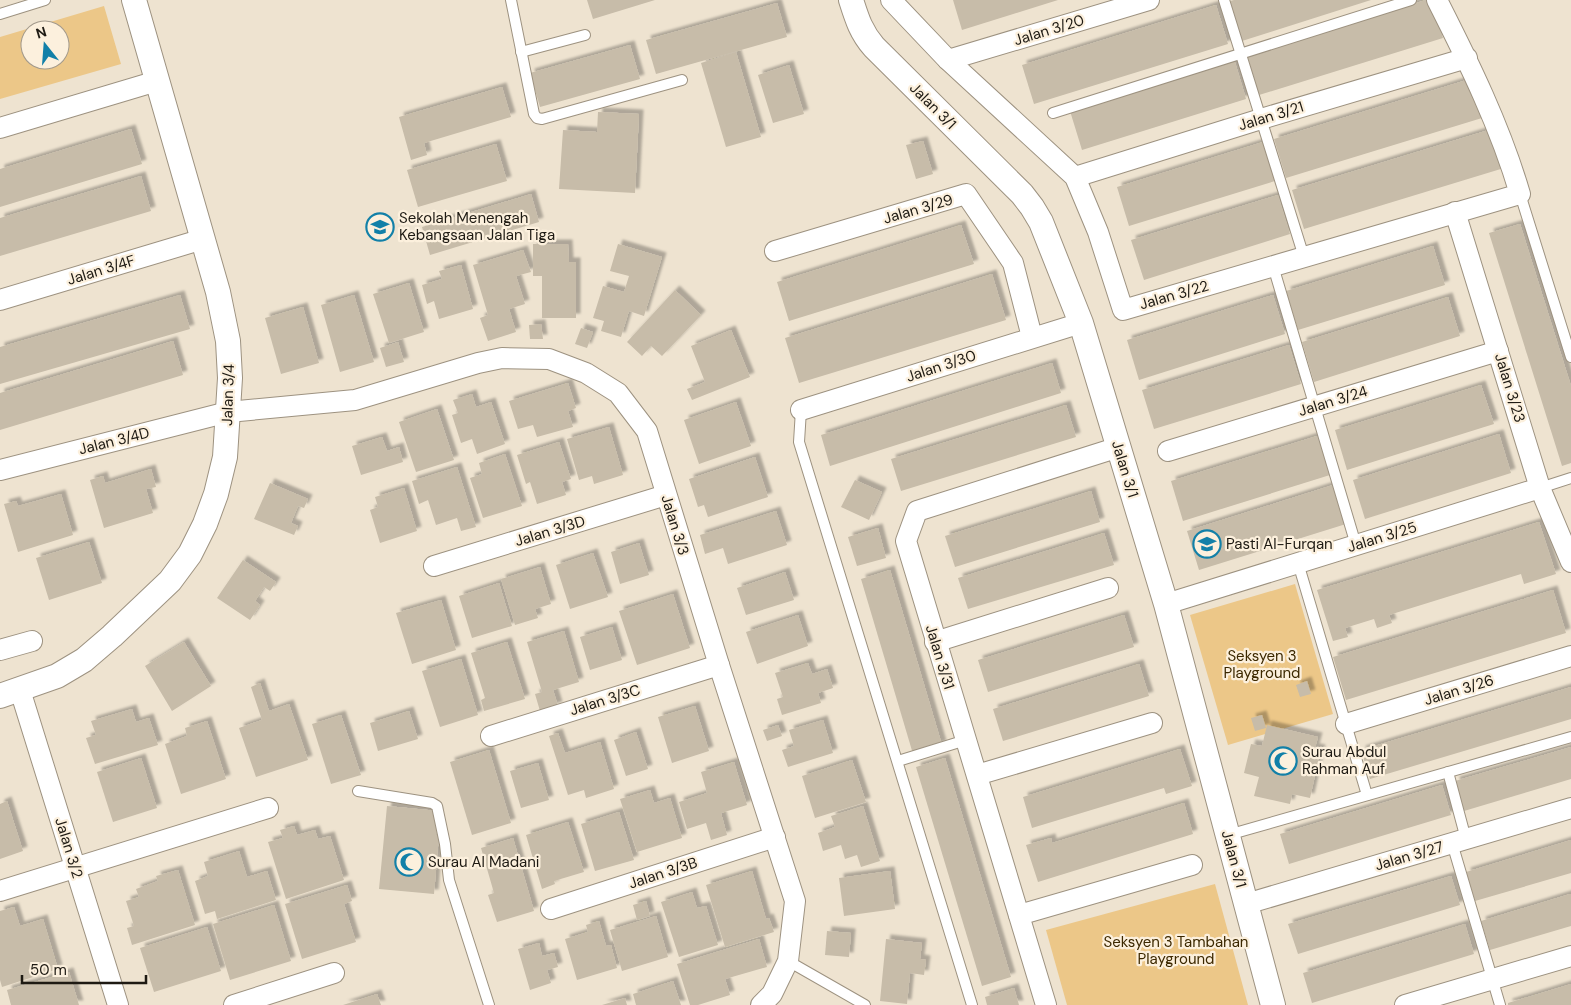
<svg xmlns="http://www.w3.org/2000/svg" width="1571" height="1005" viewBox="0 0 1571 1005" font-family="'DM Sans',sans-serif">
<defs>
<filter id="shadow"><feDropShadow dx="4.5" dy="-4.5" stdDeviation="1" flood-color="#0004"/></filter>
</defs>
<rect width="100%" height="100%" fill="#eee3d0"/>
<g fill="#ecc788" fill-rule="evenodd">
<path d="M104,6L121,64L0,99V37ZM30,30H60V60H30Z"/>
<path d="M1295,584L1333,714L1228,745L1190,615Z"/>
<path d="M1215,884L1248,1005H1067L1046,930Z"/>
</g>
<g fill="#c7bca9" filter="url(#shadow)">
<path d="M587,0H655L593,19Z"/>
<path d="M953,0H1058L962,30Z"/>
<path d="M1234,0H1371L1242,41L1230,1Z"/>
<path d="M1426,0H1431L1443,38L1259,95L1247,55Z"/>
<path d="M777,3L787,37L656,74L646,40Z"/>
<path d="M1216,5L1228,44L1034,104L1022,65Z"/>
<path d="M630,45L640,79L540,107L530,73Z"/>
<path d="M736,52L761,137L726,147L701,63Z"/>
<path d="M1234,59L1246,99L1082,150L1070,111Z"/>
<path d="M789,65L804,114L773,123L758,75Z"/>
<path d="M1470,79L1482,118L1286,178L1274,139Z"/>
<path d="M502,87L511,117L424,143L427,155L411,160L399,117Z"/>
<path d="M598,112L639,114L635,193L559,189L563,130L597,132Z"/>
<path d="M131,129L142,164L0,207V169Z"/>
<path d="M1492,129L1504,168L1304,229L1292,190Z"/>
<path d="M923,141L933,174L916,179L906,145Z"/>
<path d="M1263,142L1275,181L1129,226L1117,187Z"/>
<path d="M496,144L507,181L418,207L407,170Z"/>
<path d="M141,176L151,211L0,256V218Z"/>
<path d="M531,194L539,222L430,255L422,227Z"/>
<path d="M1278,195L1290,234L1144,280L1131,240Z"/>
<path d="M1520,224L1571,386V463L1562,466L1489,233Z"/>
<path d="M961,225L974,264L789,321L777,282Z"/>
<path d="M533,244H568L569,262H576V318H542V276H533Z"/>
<path d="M618,244L662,257L644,316L629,311L621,337L601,331L604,321L593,318L603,286L624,292L629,276L610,271Z"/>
<path d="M1433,246L1445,285L1298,330L1286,291Z"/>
<path d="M523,250L531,272L516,276L525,304L509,309L516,332L488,341L480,318L488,315L473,265Z"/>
<path d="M461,265L473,309L439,319L434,301L427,304L422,285L442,279L439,271Z"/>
<path d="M992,274L1006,320L799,383L785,338Z"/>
<path d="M409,283L424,332L389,343L373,294Z"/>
<path d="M675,290L701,315L662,356L651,346L642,356L627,342Z"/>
<path d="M180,295L190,329L0,384V347Z"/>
<path d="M354,295L374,362L340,372L321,305Z"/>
<path d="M1273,295L1285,334L1139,380L1127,340Z"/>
<path d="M1448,297L1460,336L1314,382L1302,342Z"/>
<path d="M303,307L319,363L281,374L265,318Z"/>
<path d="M541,324L543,339H530L529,325Z"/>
<path d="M581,328L593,332L587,348L575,344Z"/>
<path d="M731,330L750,377L692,400L687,389L705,382L691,346Z"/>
<path d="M173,341L183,375L0,430V393Z"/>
<path d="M398,342L404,362L386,367L380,348Z"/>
<path d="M1289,345L1301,384L1154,429L1142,390Z"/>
<path d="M1052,363L1061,393L830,466L821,435Z"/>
<path d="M568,383L576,408L568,411L573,427L537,437L533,425L518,429L509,401Z"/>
<path d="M1481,385L1494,424L1347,470L1335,430Z"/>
<path d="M472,394L476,407L491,402L505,444L477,454L472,439L461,443L452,415L458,413L453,400Z"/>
<path d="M736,402L751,446L699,464L684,420Z"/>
<path d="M1066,405L1076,437L901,491L891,459Z"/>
<path d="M437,409L454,460L416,472L399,422Z"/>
<path d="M609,427L623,475L594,484L592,476L579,480L567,439Z"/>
<path d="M1499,434L1511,473L1365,519L1353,480Z"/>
<path d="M1317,436L1330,475L1183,521L1171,481Z"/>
<path d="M382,437L387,451L399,447L403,462L361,475L352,446Z"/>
<path d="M559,442L571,479L562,482L566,495L537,504L530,482L526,484L517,455Z"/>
<path d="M505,454L522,506L483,518L470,478L482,474L479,463Z"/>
<path d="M755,457L768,497L708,517L704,505L698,507L689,479Z"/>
<path d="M457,467L476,527L461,531L457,518L436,525L428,500L419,504L412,481Z"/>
<path d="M151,469L156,487L146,489L153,513L104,528L90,480L103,476L105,483Z"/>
<path d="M855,480L882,492L869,520L841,507Z"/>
<path d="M270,483L308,499L304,508L298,506L291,523L298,526L294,535L254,519Z"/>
<path d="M1333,485L1346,524L1199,570L1187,531Z"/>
<path d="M404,488L417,531L380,543L370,510L378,507L375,497Z"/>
<path d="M1091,491L1100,522L955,567L945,536Z"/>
<path d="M61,494L73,535L18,552L4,504L16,501L18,506Z"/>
<path d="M776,511L787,545L728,564L723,548L705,554L700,535Z"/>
<path d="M1539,522L1556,574L1524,584L1521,574L1389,615L1392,623L1377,628L1374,619L1345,628L1348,637L1333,641L1317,590Z"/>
<path d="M878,528L886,558L857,566L848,537Z"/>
<path d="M1104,533L1114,565L968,609L958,578Z"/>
<path d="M89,542L102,583L49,600L36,558Z"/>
<path d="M639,543L649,575L620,584L611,552Z"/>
<path d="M593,553L608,597L570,609L556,565Z"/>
<path d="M243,560L276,582L270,591L264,587L255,601L260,605L250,620L217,598Z"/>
<path d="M540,567L551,604L535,609L538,618L515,625L501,579Z"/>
<path d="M890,570L942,745L913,754L861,579Z"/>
<path d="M785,572L794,600L746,615L737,588Z"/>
<path d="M499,583L512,626L472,638L459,596Z"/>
<path d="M1553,590L1566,633L1346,700L1333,657Z"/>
<path d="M673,594L690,648L637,665L619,611Z"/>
<path d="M441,600L456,650L412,664L396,613Z"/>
<path d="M798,615L808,646L757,664L746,632Z"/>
<path d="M1124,615L1134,647L988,692L978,660Z"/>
<path d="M612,627L622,660L590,670L580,637Z"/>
<path d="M564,631L579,682L553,690L558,706L540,711L535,694L542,692L527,642Z"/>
<path d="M184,642L211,686L172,711L145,666Z"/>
<path d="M507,642L525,699L484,711L481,700L485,698L471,653Z"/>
<path d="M461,659L478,715L440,727L422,671Z"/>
<path d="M808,663L812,674L827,669L833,688L818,693L821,703L782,715L777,699L783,697L775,673Z"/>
<path d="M1139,664L1149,696L1003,741L993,709Z"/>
<path d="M1307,681L1311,694L1300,697L1296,685Z"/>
<path d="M260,683L269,711L289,704L308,760L256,777L239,728L262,720L251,687Z"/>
<path d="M1571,687V719L1370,779L1361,750Z"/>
<path d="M695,706L709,751L672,763L658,717Z"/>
<path d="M132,709L136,722L149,718L158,745L95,764L86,738L96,735L91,721Z"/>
<path d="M409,711L418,739L378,751L370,723Z"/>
<path d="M341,715L361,775L331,784L312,724Z"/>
<path d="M1262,715L1266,728L1255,731L1251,718Z"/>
<path d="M823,720L833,753L788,767L782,750L794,746L789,730Z"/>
<path d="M207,721L226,779L181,794L165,744L187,736L185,728Z"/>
<path d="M778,725L782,736L767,741L763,730Z"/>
<path d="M1267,725L1318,737L1315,748L1321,749L1310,798L1292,794L1290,804L1254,796L1259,777L1244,773L1251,744L1262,746Z"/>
<path d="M636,732L648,769L626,776L614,740Z"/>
<path d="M558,733L565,753L600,742L614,789L586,798L584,790L568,795L549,736Z"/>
<path d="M1571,747V779L1464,811L1455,781Z"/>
<path d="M1180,749L1192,786L1166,794L1164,788L1032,828L1023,797Z"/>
<path d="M489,750L511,823L472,835L450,762Z"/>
<path d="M141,758L157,808L113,822L97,772Z"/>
<path d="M945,758L1011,977L982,986L916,767Z"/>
<path d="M852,760L866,802L815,818L802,776Z"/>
<path d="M734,762L747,805L721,813L727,835L711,840L706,823L687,829L679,802L707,793L701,772Z"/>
<path d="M538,763L549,800L521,808L510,771Z"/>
<path d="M1442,785L1451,815L1289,864L1280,834Z"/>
<path d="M650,790L654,803L670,798L682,838L637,852L620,799Z"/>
<path d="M7,801L23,851L0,859V804Z"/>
<path d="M1184,803L1193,834L1038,882L1026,845L1051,838L1052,843Z"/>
<path d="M387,806L438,811L436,835H439L434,894L379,889Z"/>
<path d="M863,806L880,861L861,867L857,855L845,859L841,845L823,851L818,833L835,827L831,816Z"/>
<path d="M619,812L634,860L595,871L581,824Z"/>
<path d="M568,822L584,872L554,881L555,884L542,889L526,835Z"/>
<path d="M294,826L297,835L315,830L318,839L330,836L344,880L286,899L268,842L283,838L280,830Z"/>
<path d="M513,838L534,911L497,922L488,895L494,893L481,848Z"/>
<path d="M1571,840V873L1475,901L1466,872Z"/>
<path d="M239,851L247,877L267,871L276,900L217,919L215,911L205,914L195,881L208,876L204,862Z"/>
<path d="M178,870L195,925L132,945L127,928L134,926L126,901L139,897L136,889L158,881L156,876Z"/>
<path d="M752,871L766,919L769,918L774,932L725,947L706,885Z"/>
<path d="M890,871L895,909L844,916L839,878Z"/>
<path d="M1451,876L1460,905L1298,954L1288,924Z"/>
<path d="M347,885L352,901L344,904L356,942L302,959L285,904Z"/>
<path d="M692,892L697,908L706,906L718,945L679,957L661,902Z"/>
<path d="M1570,894H1571V926L1490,950L1481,921Z"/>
<path d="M646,901L650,916L637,920L633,905Z"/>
<path d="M274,905L291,961L230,980L213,924Z"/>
<path d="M14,907L20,926L43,919L58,969L2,987L0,980V911Z"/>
<path d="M656,916L668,957L622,971L610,930Z"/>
<path d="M599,921L606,946L611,945L617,968L577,980L565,939L588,932L586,925Z"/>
<path d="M1465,924L1474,954L1312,1003L1303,973Z"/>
<path d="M207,927L221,971L154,992L140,948Z"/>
<path d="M827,931L851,933L849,957L825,955Z"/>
<path d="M759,939L767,967L725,979L730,995L698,1005H690L677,964Z"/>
<path d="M886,939L922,943L920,959L926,960L924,975L910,973L907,1004L880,1001Z"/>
<path d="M539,943L542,956L554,953L558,967L547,970L551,983L530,990L518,949Z"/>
<path d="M69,972L79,1005H11L7,990Z"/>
<path d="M673,981L681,1005H636L633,994Z"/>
<path d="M1571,984V1005H1508V1003Z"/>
<path d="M1014,988L1019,1005H987L985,997Z"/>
<path d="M377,994L381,1005H343Z"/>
<path d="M625,998L627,1005H602Z"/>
</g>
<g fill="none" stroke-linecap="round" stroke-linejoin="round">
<g stroke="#9d9280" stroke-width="12">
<g id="service">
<path d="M511,0L534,114L537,118L542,119L682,80"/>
<path d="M1224,0L1304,257"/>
<path d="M0,14L45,0"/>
<path d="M521,52L585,35"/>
<path d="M1053,113L1411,0"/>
<path d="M1520,194L1571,357"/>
<path d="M1273,266L1356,545"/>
<path d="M801,410L799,442L972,1005"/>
<path d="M1540,488L1571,478"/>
<path d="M1298,563L1367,795"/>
<path d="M898,761L966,740"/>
<path d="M1448,772L1466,839"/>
<path d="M358,791L432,803L437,806L445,844L449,880L489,1005"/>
<path d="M1228,835L1571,737"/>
<path d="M1452,843L1500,1005"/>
<path d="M788,961L865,1005"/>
</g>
</g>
<g stroke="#9d9280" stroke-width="22">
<g id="minor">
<path d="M891,0L948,60L1075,177L1098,232L1123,310L1520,194C1500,126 1469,63 1437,0"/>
<path d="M948,60L1149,0"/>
<path d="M0,128L157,81"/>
<path d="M1075,177L1261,119L1467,58"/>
<path d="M1455,212L1540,488L1571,562"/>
<path d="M775,251L966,194L1013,263L1032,337"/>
<path d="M0,300L203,239"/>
<path d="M801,410L1081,323"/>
<path d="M1168,451L1498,351"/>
<path d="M0,470L228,412L355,400L478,363L502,358L549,359L586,373L618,393L647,431L719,665L795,901L788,961L772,994L761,1005"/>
<path d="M434,566L666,495"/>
<path d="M1166,604L1540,488"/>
<path d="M935,642L1108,588"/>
<path d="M0,650L32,641"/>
<path d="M20,690L118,1005"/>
<path d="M1346,724L1571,656"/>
<path d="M491,736L719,665"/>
<path d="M977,775L1152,723"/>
<path d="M0,891L268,808"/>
<path d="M1246,904L1571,808"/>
<path d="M551,909L775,837"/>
<path d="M1019,915L1192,865"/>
<path d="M234,1005L334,973"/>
<path d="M1046,1005L906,541L917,511L1119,447"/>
<path d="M1405,1005L1571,956"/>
</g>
</g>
<g stroke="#9d9280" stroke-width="26">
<g id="tertiary">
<path d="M851,0C857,19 861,32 874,47L1022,194L1032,207L1041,222L1081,323L1166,604L1273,1005"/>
<path d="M0,696L57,676L84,660L112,636L170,581L190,554L205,524L216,494L225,457L230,378L228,341L218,292L134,0"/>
</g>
</g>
<use href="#service" stroke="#fff" stroke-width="10"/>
<use href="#minor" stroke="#fff" stroke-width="20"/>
<use href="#tertiary" stroke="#fff" stroke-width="24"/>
</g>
<defs>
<g id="school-ring" transform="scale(1.4375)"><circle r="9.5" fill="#fcf0dd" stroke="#1280a8" stroke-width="1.5"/><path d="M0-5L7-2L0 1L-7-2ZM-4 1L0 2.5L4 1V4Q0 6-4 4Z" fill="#1280a8"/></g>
<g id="mosque-ring" transform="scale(1.4375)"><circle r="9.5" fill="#fcf0dd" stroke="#1280a8" stroke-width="1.5"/><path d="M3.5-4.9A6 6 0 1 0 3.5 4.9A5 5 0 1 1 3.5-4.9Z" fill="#1280a8"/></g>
</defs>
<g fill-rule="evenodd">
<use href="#school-ring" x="380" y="227"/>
<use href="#school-ring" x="1207" y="544"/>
<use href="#mosque-ring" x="1283" y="761"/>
<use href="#mosque-ring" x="409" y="862"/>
</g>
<g text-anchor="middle" stroke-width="4.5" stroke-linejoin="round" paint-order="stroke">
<g font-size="15" fill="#1e1a13" stroke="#fcf0dd">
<text transform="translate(1049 30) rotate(-17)" y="5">Jalan 3/20</text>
<text transform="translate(933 106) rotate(45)" y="5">Jalan 3/1</text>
<text transform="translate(1271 116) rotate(-17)" y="5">Jalan 3/21</text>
<text transform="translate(918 209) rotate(-16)" y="5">Jalan 3/29</text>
<text transform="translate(101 270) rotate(-17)" y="5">Jalan 3/4F</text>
<text transform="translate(1174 295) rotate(-16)" y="5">Jalan 3/22</text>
<text transform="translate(941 366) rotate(-18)" y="5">Jalan 3/30</text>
<text transform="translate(1510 388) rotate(73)" y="5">Jalan 3/23</text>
<text transform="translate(228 395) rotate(-88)" y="5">Jalan 3/4</text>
<text transform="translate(1333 401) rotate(-17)" y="5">Jalan 3/24</text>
<text transform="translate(114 441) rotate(-14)" y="5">Jalan 3/4D</text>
<text transform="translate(1125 469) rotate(73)" y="5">Jalan 3/1</text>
<text transform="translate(675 525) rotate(73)" y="5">Jalan 3/3</text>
<text transform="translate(550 531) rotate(-17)" y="5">Jalan 3/3D</text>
<text transform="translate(1382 537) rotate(-17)" y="5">Jalan 3/25</text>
<text transform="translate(940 657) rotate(73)" y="5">Jalan 3/31</text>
<text transform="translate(1459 690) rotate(-17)" y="5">Jalan 3/26</text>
<text transform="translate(605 700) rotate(-17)" y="5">Jalan 3/3C</text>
<text transform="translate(69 848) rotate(73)" y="5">Jalan 3/2</text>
<text transform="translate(1409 856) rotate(-16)" y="5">Jalan 3/27</text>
<text transform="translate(1234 859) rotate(75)" y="5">Jalan 3/1</text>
<text transform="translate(663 873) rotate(-18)" y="5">Jalan 3/3B</text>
</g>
<g font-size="15" fill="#1e1a13" stroke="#fcf0dd" text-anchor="start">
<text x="399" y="223">Sekolah Menengah<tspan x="399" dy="17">Kebangsaan Jalan Tiga</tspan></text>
<text x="1226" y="549">Pasti Al-Furqan</text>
<text x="1302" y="757">Surau Abdul<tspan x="1302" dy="17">Rahman Auf</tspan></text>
<text x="428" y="867">Surau Al Madani</text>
</g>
<g font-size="15" fill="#3c2800" stroke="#fcf0dd">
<text x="1262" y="661">Seksyen 3<tspan x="1262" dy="17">Playground</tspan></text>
<text x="1176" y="947">Seksyen 3 Tambahan<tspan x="1176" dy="17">Playground</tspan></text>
</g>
</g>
<g transform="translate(45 45) rotate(343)"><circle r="24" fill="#fcf0dd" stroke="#a39a8c"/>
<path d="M0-4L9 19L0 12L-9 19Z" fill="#1280a8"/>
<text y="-8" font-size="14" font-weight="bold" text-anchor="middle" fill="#1e1a13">N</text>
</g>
<path d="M22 975v8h124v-8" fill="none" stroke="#1e1a13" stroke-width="2.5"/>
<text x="30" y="975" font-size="15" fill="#1e1a13" stroke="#fcf0dd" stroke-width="4" paint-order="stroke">50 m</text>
</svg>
